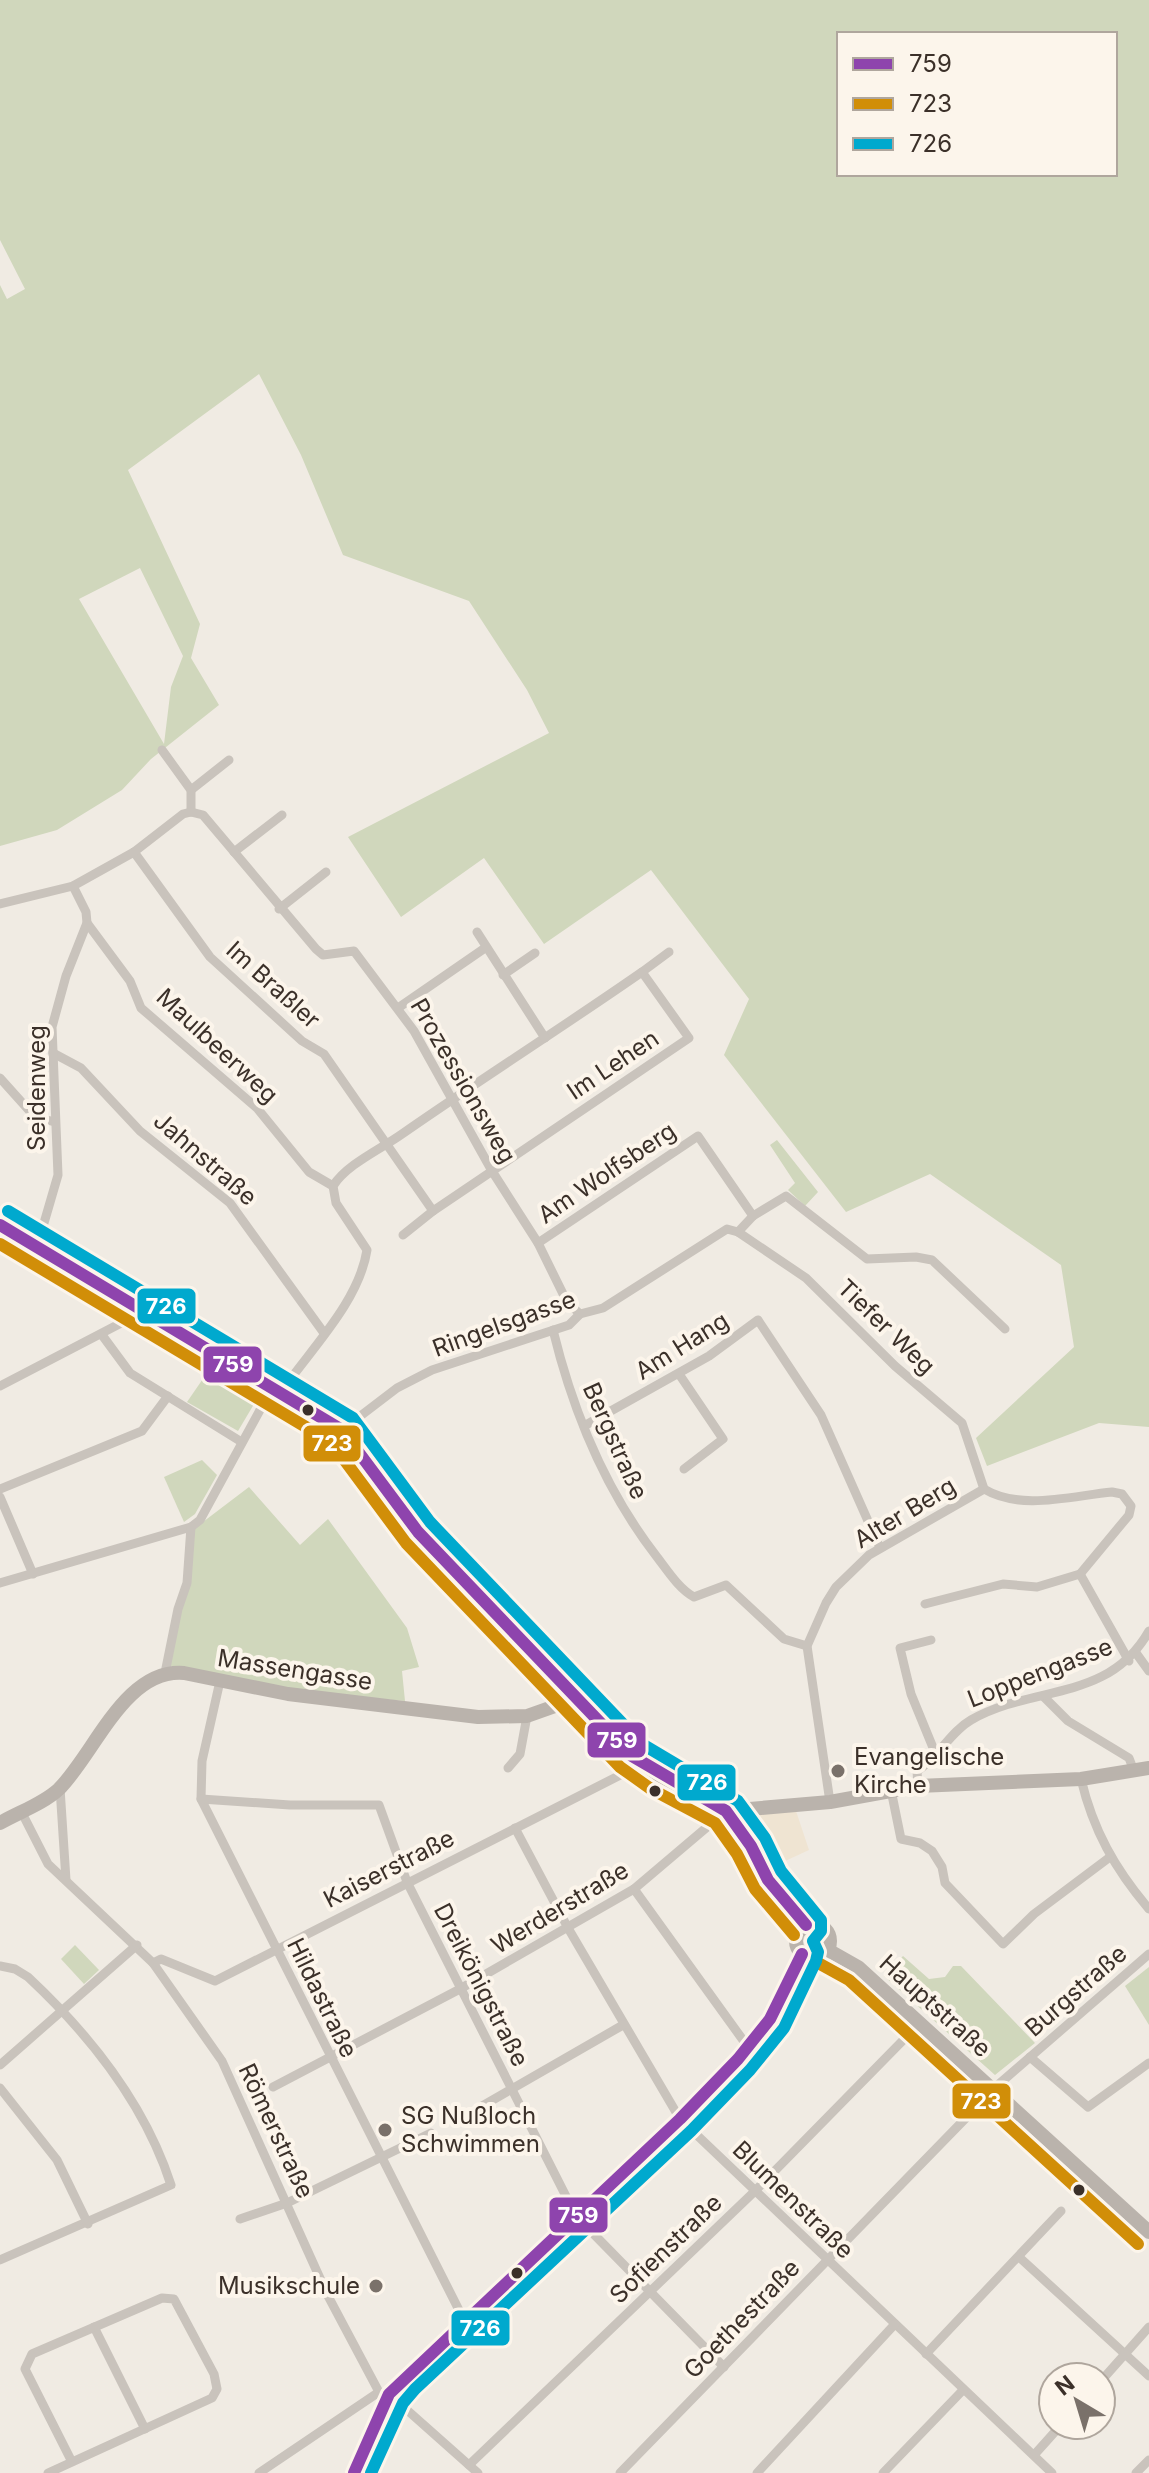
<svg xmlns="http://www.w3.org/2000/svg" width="1149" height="2473" viewBox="0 0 1149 2473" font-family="Inter,sans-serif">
<rect width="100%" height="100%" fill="#f0ebe3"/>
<g fill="#d0d7bc" fill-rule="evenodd">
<path d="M0,0H1149V1427L1099,1423L987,1466L976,1438L1074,1347L1061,1265L930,1174L846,1212L724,1055L749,999L651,870L544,944L484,858L401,917L348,837L549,733L527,690L469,601L343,555L301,455L259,374L128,470L200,624L191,658L219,705L151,759L122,790L57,830L0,846V285L7,299L25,289L0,240ZM839,34H1115V174H839ZM140,568L183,656L171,687L164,744L79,599Z"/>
<path d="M777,1140L818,1192L805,1206L788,1190L795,1183L770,1145Z"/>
<path d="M209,1370L257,1399L238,1431L187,1402Z"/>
<path d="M202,1460L217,1475L195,1514L184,1522L164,1477Z"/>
<path d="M249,1487L300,1545L328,1519L407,1628L419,1667L402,1671L405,1701L306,1693L170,1666L195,1528Z"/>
<path d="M75,1945L99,1970L84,1984L61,1959Z"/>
<path d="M903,1956L929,1979L945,1977L953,1966H961L1035,2043L995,2075L884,1976Z"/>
<path d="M1149,1967V2025L1125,1986Z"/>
</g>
<path fill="#efe4d2" d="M794,1805L809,1850L770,1868L744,1817L749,1811Z"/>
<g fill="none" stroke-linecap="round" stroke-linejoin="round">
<g stroke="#c9c3bc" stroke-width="9">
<path d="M162,750L191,790V812"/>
<path d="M191,790L229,760"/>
<path d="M134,852L210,957L302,1041L324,1054L433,1211L689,1038L642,972C563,1027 481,1079 402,1134C381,1149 347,1164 333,1186L336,1203L367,1250C359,1302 310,1350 281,1392"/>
<path d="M234,852L282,815"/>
<path d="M0,904L73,886L134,852L183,814L191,812L203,815L316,949L323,955L354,951L414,1031L492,1171L538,1243L567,1302L580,1314"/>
<path d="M279,909L326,872"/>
<path d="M87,923L130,981L141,1008L257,1108L309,1172L333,1186"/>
<path d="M477,932L545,1038"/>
<path d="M642,972L669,952"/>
<path d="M503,975L535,953"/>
<path d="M398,1008L485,948"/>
<path d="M53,1053L81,1068L140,1131L230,1203L324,1333"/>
<path d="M0,1078L35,1117L55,1122"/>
<path d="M738,1232L753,1216L786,1196L867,1259L916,1257L932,1260L1005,1329"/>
<path d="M403,1235L433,1211"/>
<path d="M538,1243L698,1136L753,1216"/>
<path d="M37,1247L58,1175L52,1027L66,976L87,923L86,912L73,886"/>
<path d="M553,1330C573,1412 605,1490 657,1557C667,1570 679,1589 694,1597L726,1585L784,1639L807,1646"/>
<path d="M102,1335L130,1373L240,1441"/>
<path d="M679,1374L723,1439L684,1469"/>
<path d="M0,1386L125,1321L136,1305"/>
<path d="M584,1426L709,1356L758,1320L821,1415L880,1548"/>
<path d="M342,1430L397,1388L432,1370L569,1325L580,1314L603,1308L727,1229L738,1232L806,1278L895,1366L962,1423L984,1489"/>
<path d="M0,1489L142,1431L168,1396"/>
<path d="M0,1497L33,1574"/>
<path d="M1080,1574L1129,1661"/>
<path d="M0,1583L191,1527L200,1520L272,1388"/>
<path d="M925,1604L1003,1584L1037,1587L1080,1574L1129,1515L1131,1506L1122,1494L1112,1492C1071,1496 1021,1511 984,1489"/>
<path d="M931,1640L900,1648L911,1694L936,1755"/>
<path d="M1136,1653L1149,1671"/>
<path d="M165,1673L178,1609L187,1583L191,1527"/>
<path d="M220,1681L202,1761L201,1799L465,2322"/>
<path d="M1043,1696L1068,1721L1129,1758L1134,1771"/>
<path d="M508,1768L520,1754L527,1716"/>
<path d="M1081,1779C1093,1830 1115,1869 1149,1909"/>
<path d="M918,1786L917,1771C938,1758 950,1732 971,1720C1034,1684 1108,1703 1149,1631"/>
<path d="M60,1788L66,1880"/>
<path d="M891,1790L901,1839L920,1843L932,1851L942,1867L945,1883L1003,1944L1034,1914L1110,1857"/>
<path d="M201,1799L290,1805H379L407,1882L576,2216L724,2367"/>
<path d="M830,1802L807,1646L826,1603L836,1587L869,1555L984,1489"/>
<path d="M21,1811L48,1864L153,1963L222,2061L328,2296L379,2392L389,2394L478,2473"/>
<path d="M515,1828L568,1928L680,2119L1052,2473"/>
<path d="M634,1889L748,2047"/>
<path d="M153,1963L161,1959L215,1981L642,1764"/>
<path d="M0,1966L15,1969L28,1977C90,2035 145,2104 171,2185L0,2260"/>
<path d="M1030,2057L1088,2107L1149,2063"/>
<path d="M0,2065L137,1945"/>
<path d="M273,2087L460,1989L634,1889L726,1811"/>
<path d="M0,2088L57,2160L88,2224"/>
<path d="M477,2109L623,2025"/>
<path d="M240,2219L287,2203L431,2133"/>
<path d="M1019,2257L1149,2376"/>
<path d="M94,2327L145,2429"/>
<path d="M926,2354L1061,2211"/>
<path d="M1101,2381L1149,2327"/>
<path d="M1035,2454L1061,2425"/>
<path d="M469,2465L755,2191L920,2023"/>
<path d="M48,2473L212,2398L217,2389L214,2374L174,2299L162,2298L32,2354L25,2369L72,2462"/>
<path d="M259,2473L379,2392"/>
<path d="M620,2473L999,2084L1149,1954"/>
<path d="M757,2473L895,2324"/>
<path d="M883,2473L963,2390"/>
<path d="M1136,2473L1149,2460"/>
</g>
<g stroke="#bab3ac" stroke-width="14">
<path d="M0,1225L342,1430L418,1532L632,1756L659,1775L726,1811L751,1846L768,1880L806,1925"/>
<path d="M726,1811L830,1802L918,1786L1081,1779L1149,1768"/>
<path d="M0,1823C19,1812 43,1804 59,1789C95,1753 125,1668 184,1673L288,1694L478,1717L527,1716L575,1699"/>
<circle cx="813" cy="1941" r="17"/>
<path d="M828,1950L858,1967L1149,2232"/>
<path d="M354,2473L389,2394L404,2378L680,2119L738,2059L770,2019L802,1954"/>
</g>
<g stroke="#fcf5eb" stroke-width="18">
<g id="bus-1">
<path d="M0,1225L342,1430L418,1532L632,1756L726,1811L751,1846L768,1880L806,1925"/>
<path d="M354,2473L389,2394L680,2119L738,2059L770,2019L802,1954"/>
</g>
</g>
<g stroke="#fcf5eb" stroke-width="18">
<g id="bus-2">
<path d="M0,1244L331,1442L406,1543L620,1767L651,1789L715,1823L737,1854L755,1889L794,1935"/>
<path d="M820,1964L849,1980L1138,2244"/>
</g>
</g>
<g stroke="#fcf5eb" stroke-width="18">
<path id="bus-3" d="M8,1211L353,1418L430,1522L642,1744L738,1801L765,1838L781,1871L821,1920V1931L813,1941L818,1952L816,1961L784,2028L750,2070L691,2131L415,2389L403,2403L371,2473"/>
</g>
<use href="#bus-1" stroke="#8e44ad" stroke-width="12"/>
<use href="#bus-2" stroke="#d18e08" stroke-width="12"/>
<use href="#bus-3" stroke="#00a9ce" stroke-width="12"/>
</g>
<g fill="#3b3029" stroke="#fcf5eb" stroke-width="3">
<circle cx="308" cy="1410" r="7"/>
<circle cx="655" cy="1791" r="7"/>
<circle cx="1079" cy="2190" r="7"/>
<circle cx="517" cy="2273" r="7"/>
</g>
<g fill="#7a716a" stroke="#fcf5eb" stroke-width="3">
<circle cx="838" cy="1771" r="8"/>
<circle cx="385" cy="2130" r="8"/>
<circle cx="376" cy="2286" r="8"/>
</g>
<g text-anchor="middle" stroke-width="8" stroke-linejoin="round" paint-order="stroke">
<g font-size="24" fill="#3b3029" stroke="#fcf5eb">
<text transform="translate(273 985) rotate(42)" y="8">Im Braßler</text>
<text transform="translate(217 1046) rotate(43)" y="8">Maulbeerweg</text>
<text transform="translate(613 1065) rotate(-34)" y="8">Im Lehen</text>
<text transform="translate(463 1081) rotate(60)" y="8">Prozessionsweg</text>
<text transform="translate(37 1088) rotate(-90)" y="8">Seidenweg</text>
<text transform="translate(205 1159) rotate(41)" y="8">Jahnstraße</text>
<text transform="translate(607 1173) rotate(-34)" y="8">Am Wolfsberg</text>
<text transform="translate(504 1324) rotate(-20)" y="8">Ringelsgasse</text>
<text transform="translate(886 1327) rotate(44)" y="8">Tiefer Weg</text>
<text transform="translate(682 1346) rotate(-32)" y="8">Am Hang</text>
<text transform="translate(615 1441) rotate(66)" y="8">Bergstraße</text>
<text transform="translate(905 1513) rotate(-31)" y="8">Alter Berg</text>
<text transform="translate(295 1670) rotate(9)" y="8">Massengasse</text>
<text transform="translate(1040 1673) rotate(-21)" y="8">Loppengasse</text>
<text transform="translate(389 1869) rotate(-27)" y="8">Kaiserstraße</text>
<text transform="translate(560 1908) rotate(-31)" y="8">Werderstraße</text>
<text transform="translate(481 1985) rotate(63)" y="8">Dreikönigstraße</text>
<text transform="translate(1076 1991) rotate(-41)" y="8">Burgstraße</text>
<text transform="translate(322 1998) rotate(64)" y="8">Hildastraße</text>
<text transform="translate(935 2006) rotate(42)" y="8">Hauptstraße</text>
<text transform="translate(276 2131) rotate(65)" y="8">Römerstraße</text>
<text transform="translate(793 2200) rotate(44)" y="8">Blumenstraße</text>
<text transform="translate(666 2249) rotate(-44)" y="8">Sofienstraße</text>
<text transform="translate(742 2319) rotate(-46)" y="8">Goethestraße</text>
</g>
<g font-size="24" fill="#3b3029" stroke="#fcf5eb" text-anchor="start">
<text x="854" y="1765">Evangelische<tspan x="854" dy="28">Kirche</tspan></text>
<text x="401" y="2124">SG Nußloch<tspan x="401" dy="28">Schwimmen</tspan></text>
<text x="360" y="2294" text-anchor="end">Musikschule</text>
</g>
</g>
<g stroke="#fcf5eb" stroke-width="3">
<rect x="136" y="1287" width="61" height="38" rx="8" fill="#00a9ce"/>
<rect x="202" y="1345" width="61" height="39" rx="8" fill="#8e44ad"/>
<rect x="302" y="1424" width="60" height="39" rx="8" fill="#d18e08"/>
<rect x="586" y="1721" width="61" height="38" rx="8" fill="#8e44ad"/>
<rect x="676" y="1763" width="61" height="39" rx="8" fill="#00a9ce"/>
<rect x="951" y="2082" width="61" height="38" rx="8" fill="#d18e08"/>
<rect x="548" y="2196" width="61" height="38" rx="8" fill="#8e44ad"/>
<rect x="450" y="2309" width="61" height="38" rx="8" fill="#00a9ce"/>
</g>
<g font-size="22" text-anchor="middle" font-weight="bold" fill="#fff">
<text x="166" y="1314">726</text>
<text x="233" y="1372">759</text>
<text x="332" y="1451">723</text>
<text x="617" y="1748">759</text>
<text x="707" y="1790">726</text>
<text x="981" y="2109">723</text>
<text x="578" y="2223">759</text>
<text x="480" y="2336">726</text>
</g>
<rect x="837" y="32" width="280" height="144" fill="#fcf5eb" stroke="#afa69d" stroke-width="2"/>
<rect x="853" y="58" width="40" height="12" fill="#8e44ad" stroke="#afa69d" stroke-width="2"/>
<text x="909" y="72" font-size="24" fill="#3b3029">759</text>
<rect x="853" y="98" width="40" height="12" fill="#d18e08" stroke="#afa69d" stroke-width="2"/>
<text x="909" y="112" font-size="24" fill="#3b3029">723</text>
<rect x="853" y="138" width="40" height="12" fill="#00a9ce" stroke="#afa69d" stroke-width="2"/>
<text x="909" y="152" font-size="24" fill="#3b3029">726</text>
<g transform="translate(1077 2401) rotate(322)"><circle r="38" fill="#fcf5eb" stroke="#afa69d" stroke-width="2"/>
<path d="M0-6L14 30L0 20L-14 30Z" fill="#7a716a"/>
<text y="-12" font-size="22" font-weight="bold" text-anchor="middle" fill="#3b3029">N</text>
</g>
</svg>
